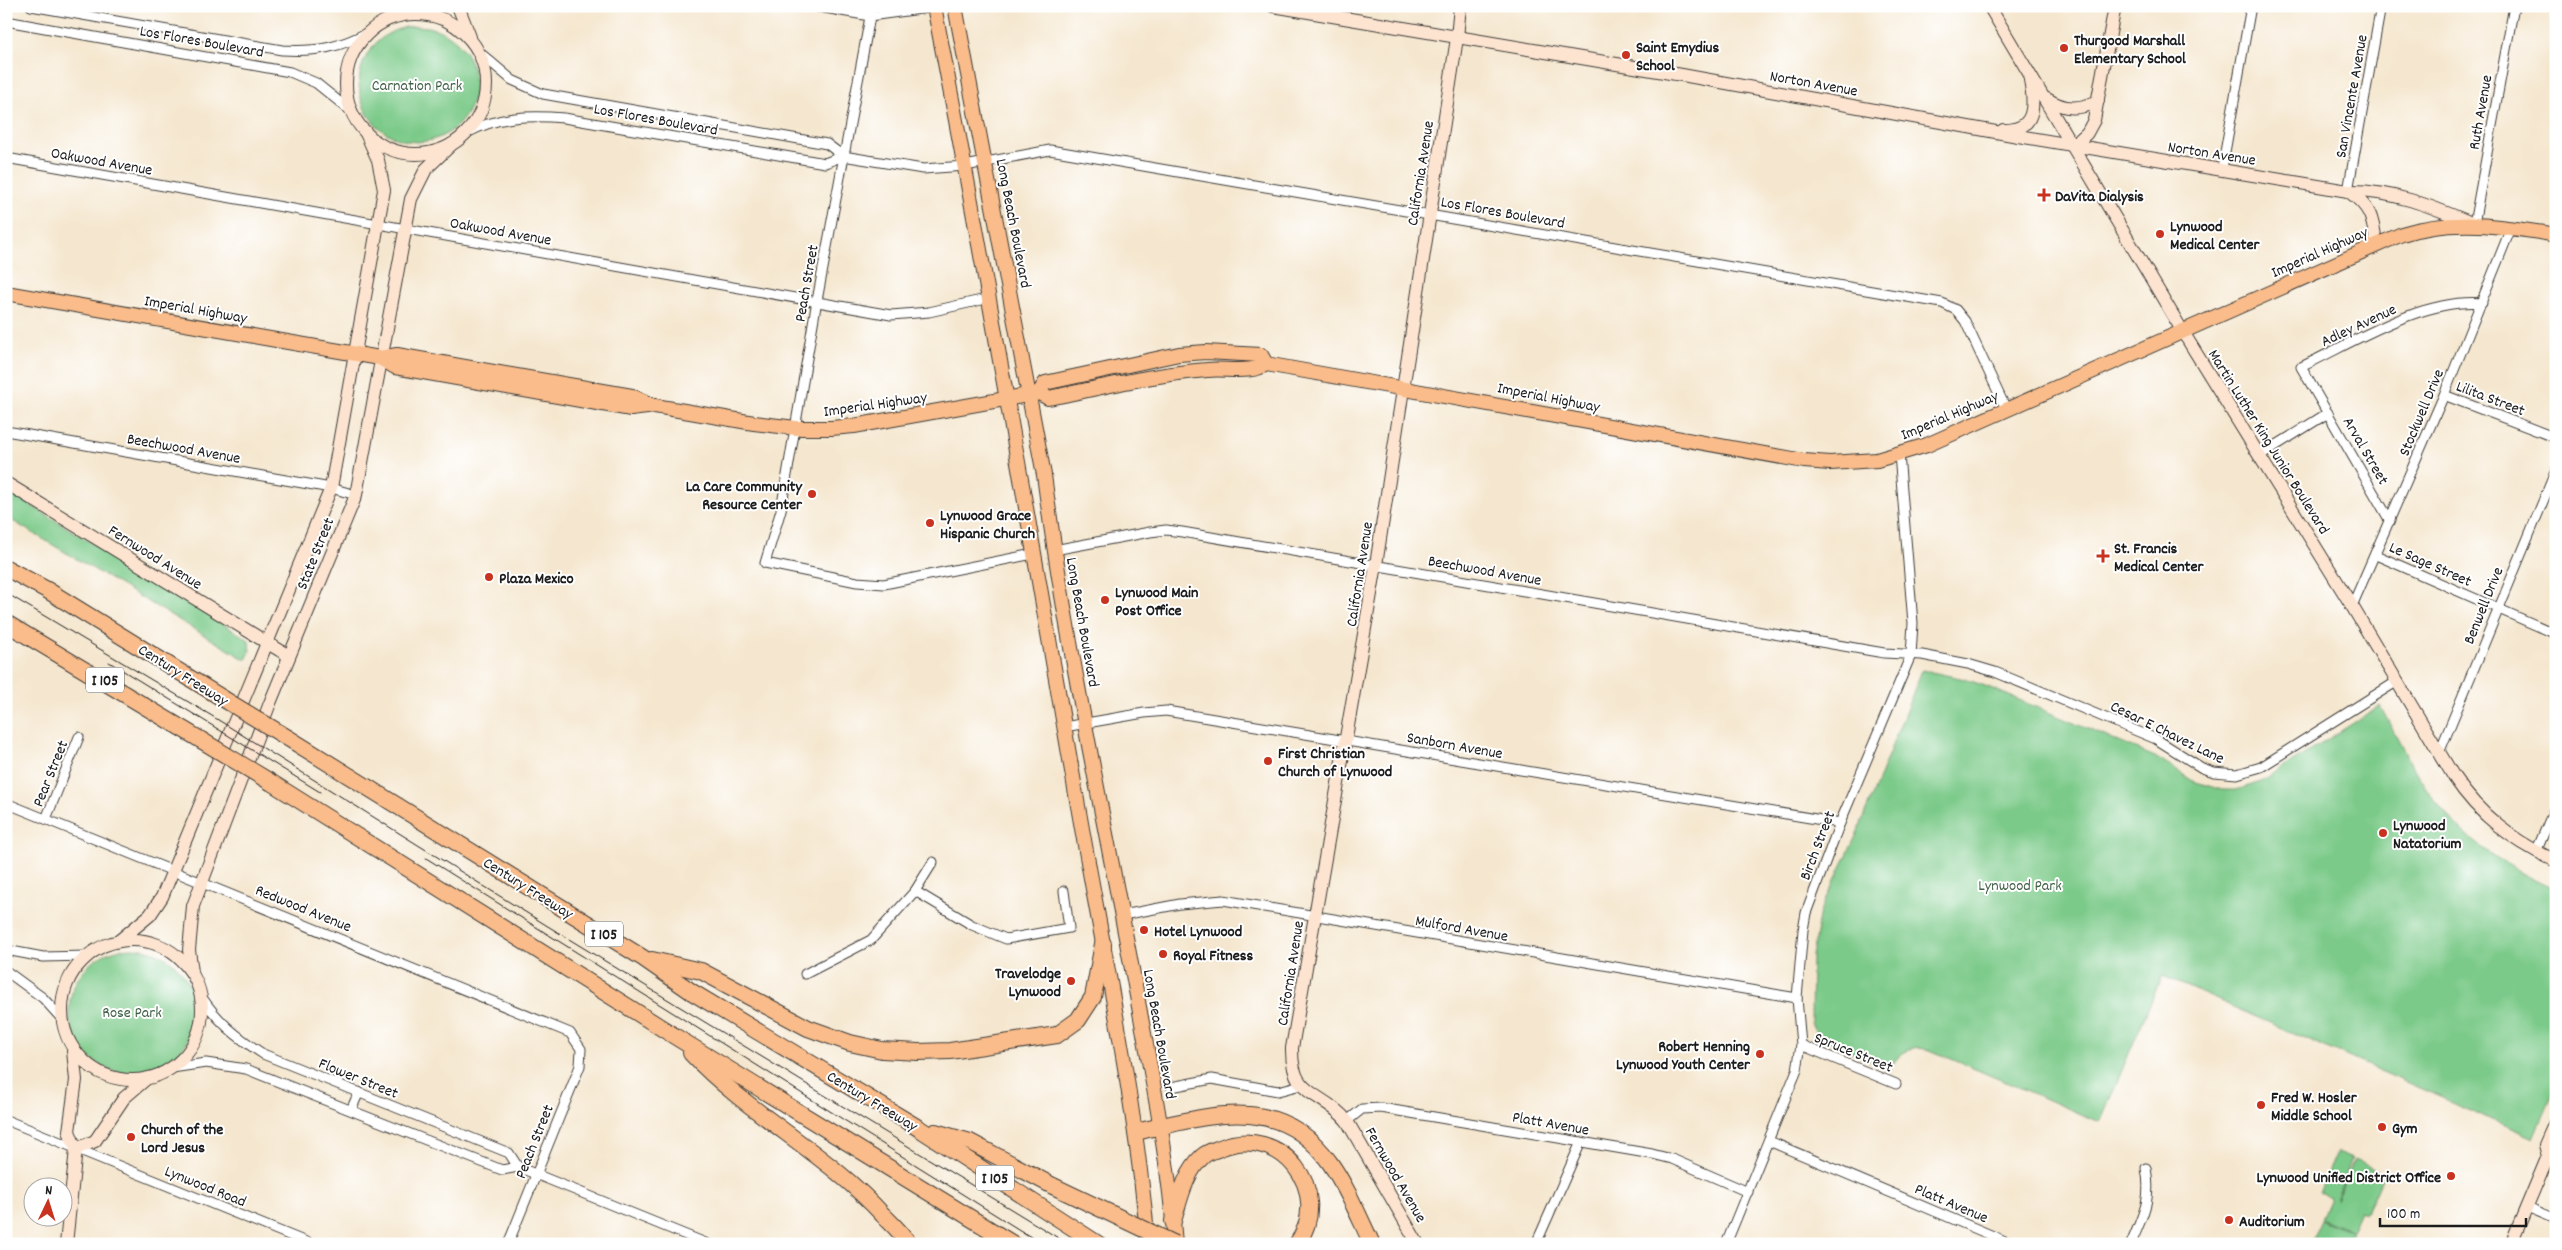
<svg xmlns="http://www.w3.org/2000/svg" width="2562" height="1250" viewBox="0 0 2562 1250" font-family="Dekko,sans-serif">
<rect width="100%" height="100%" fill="#fff"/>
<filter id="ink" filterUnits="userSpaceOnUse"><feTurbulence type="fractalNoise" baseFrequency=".02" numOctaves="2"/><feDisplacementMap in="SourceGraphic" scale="10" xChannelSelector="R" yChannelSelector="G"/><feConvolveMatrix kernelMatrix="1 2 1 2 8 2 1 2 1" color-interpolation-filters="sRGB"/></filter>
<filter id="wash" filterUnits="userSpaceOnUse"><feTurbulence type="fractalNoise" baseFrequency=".0096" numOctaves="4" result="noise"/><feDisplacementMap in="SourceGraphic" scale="20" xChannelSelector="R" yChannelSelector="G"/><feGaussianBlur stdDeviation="1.12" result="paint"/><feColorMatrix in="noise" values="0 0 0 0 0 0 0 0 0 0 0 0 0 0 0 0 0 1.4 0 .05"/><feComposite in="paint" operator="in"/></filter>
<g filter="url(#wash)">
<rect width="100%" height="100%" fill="#f5e7cf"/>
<g fill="#7cca89" stroke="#4c7352">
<circle cx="417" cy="84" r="58"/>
<path d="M6,490L249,640L250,651L246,660L6,517Z"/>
<path d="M1922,670L1965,679L1988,687L2155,757L2193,781L2222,790H2236L2261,782L2380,706C2400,743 2418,782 2446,814C2475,848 2515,871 2556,889V1087L2534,1138L2162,976L2100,1122L1930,1050C1911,1045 1899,1052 1890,1069H1886L1818,1036L1811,1023L1812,956L1820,911L1856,836Z"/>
<circle cx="132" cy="1011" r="63"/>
<path d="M2337,1152L2352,1158L2336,1200L2354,1160L2384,1173L2366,1213L2360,1211L2351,1231L2321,1218L2330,1198L2319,1193Z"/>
<path d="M2321,1219L2351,1232L2346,1244H2322L2312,1239Z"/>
</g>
</g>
<g filter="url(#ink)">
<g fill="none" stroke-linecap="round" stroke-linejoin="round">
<g stroke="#3d3a37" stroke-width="11">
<g id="street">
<path d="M31,6L282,50C316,52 340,48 370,31"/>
<path d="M813,6L870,16L935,7"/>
<path d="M872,6L816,306L781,510L765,563L857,582L884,584L1033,554"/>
<path d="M6,21L290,72L316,83L352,112"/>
<path d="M479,52L512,80L543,94L827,144L843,156L923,169L965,166L1050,150L1942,303L1956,310L1965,321L2006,409"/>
<path d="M465,134C497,116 528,115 564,118L825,163L843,156"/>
<path d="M6,158L891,315L929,312L990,298"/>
<path d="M2222,169L2251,6"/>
<path d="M2348,191L2381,6"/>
<path d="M2474,224L2514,6"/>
<path d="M2444,395L2556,438"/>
<path d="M6,431L331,488L356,495"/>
<path d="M2259,456L2328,413"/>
<path d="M2390,521L2301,367C2354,342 2422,298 2482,303"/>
<path d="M1054,550L1150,532L1166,530L1182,532L1884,653L1922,655L1968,664L1995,672L2156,739L2202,768L2214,772L2237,774L2261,767L2396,682"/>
<path d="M2376,555L2556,634"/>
<path d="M2352,606L2444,395L2511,228"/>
<path d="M1064,727L1144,713L1166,711L1840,823"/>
<path d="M2439,753L2556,470"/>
<path d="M6,803L570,1033L581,1049L580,1066L508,1244"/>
<path d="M46,819L79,737"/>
<path d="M2536,852L2556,805"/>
<path d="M915,891L972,925L1006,939L1069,928L1064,891"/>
<path d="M1123,915L1180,904L1223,900L1797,998"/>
<path d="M6,950L43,957L87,956"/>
<path d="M6,971L43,998L61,1018"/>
<path d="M805,974L871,940L915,891L933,862"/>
<path d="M201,996C218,1022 237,1037 263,1054L509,1153L518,1167L708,1244"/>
<path d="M1801,1045L1896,1084"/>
<path d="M172,1068L206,1063L246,1069L502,1170L518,1167"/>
<path d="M1171,1087L1212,1079L1278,1091L1301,1085"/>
<path d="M351,1110L359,1092"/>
<path d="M6,1120L311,1244"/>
<path d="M1347,1121L1362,1109L1381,1108L1652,1154L1672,1159L1748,1192"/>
<path d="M1769,1141L2012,1244"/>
<path d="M2527,1207L2556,1219"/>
<path d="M1536,1244L1581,1142"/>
<path d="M1726,1244L1797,1070L1801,1045L1797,998L1803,930L1806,913L1840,823L1911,655L1913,623L1899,454"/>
<path d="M2131,1244C2143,1214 2152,1201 2146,1168"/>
</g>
</g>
<g stroke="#3d3a37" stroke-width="14">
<g id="secondary">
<path d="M458,6L470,37"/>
<path d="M1273,6L1682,75L2018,136L2348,191C2393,190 2433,207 2474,224"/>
<path d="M1989,6L2183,332L2352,606L2454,777C2480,816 2513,841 2556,861"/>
<circle cx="416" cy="84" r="70"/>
<path d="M2047,99C2065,110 2079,110 2098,101"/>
<path d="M2003,130C2036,131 2035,105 2030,80"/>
<path d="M2073,146L2087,133L2094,120L2115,6"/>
<path d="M2348,191C2371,207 2373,218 2376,244"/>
<path d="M6,483L289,656"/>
<circle cx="132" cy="1010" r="70"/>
<path d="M120,940L150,915L162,897L331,488L384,190L378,160L365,131"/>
<path d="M192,972L189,950L193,906L270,703L356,495L411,199L426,169L451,145"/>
<path d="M76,1149L95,1141L124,1098L145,1080"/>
<path d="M66,1244L76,1149L69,1131L76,1080L73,1051"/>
<path d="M1418,1244L1347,1121C1322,1090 1291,1099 1292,1048L1376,565L1457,38L1460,6"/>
<path d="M2511,1244L2548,1156L2545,1145L2556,1120"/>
</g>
</g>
<g stroke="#3d3a37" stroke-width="16">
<g id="primary">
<path d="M934,6C984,262 1028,519 1073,777C1099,932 1134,1086 1148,1244"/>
<path d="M955,6L1044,475C1067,650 1105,822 1137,996C1152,1078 1169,1161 1175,1244"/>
<path d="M6,293L380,358L395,367L614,406L631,409L655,406L754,423L796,428H831L854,426L1039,393L1048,398C1100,388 1154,374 1207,370C1225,368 1252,374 1266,364L1804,461L1830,463L1877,460L1927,445L2402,234C2454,218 2503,226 2556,235"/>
<path d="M380,358L397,355L632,396L654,406"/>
<path d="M1039,393L1045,383L1179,354L1206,352L1261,355L1266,364"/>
</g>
</g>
<g stroke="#3d3a37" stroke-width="18">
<g id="highway">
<path d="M6,568L47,590L222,698"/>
<path d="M6,623L201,740"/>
<path d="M288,738L643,958L692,992L920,1129L1098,1244"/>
<path d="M272,783L676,1037L1013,1244"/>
<path d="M652,960L701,971L808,1028L850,1043L882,1050L918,1052L950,1051L1057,1035L1078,1020L1093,997L1103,944"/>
<path d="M691,1053C748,1114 827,1153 883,1215C892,1224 902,1233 909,1244"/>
<path d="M935,1132L970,1142L1053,1186"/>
<path d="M1136,1132C1207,1116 1280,1091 1330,1163C1347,1187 1359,1217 1372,1244"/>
<path d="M1173,1221C1180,1198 1185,1172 1203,1156C1207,1152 1215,1150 1220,1148C1281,1123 1334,1191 1297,1244"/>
</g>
</g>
<use href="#street" stroke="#fff" stroke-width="9"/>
<use href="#secondary" stroke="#fde4d0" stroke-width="12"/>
<use href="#primary" stroke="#f9bc8a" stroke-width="14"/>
<use href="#highway" stroke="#f9bc8a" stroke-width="16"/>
<g stroke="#1c1c1c" stroke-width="1">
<path d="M6,593L212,716L546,925L1068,1244"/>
<path d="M109,662L320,792"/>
<path d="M426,858L1042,1244"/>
</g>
<g stroke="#3d3a37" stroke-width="18" stroke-linecap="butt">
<g id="highway-bridge">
<path d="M222,698L288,738"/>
<path d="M201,740L272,783"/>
<path d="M1053,1186L1175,1244"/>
</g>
</g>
<use href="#highway-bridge" stroke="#f9bc8a" stroke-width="16"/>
</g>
</g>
<g fill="#c8321e" stroke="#fff" stroke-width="2">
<circle cx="2064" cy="48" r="5"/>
<circle cx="1626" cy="55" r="5"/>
<path d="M2041.5 187.5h5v5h5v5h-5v5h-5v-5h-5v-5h5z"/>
<circle cx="2160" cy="234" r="5"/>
<circle cx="812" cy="494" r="5"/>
<circle cx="930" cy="523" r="5"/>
<path d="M2100.5 548.5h5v5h5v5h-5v5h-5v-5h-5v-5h5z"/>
<circle cx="489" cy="577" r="5"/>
<circle cx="1105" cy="600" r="5"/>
<circle cx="1268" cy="761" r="5"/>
<circle cx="2383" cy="833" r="5"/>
<circle cx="1144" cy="930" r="5"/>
<circle cx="1163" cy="954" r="5"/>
<circle cx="1071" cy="981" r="5"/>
<circle cx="1760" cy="1054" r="5"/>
<circle cx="2261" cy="1105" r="5"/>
<circle cx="2382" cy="1127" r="5"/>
<circle cx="131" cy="1137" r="5"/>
<circle cx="2451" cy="1176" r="5"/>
<circle cx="2229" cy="1220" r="5"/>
</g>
<g text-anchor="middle" stroke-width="4" stroke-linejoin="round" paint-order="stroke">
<g fill="#fff" stroke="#606060" stroke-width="1">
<rect x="86" y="667.5" width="38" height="25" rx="4"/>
<rect x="585" y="921.5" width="38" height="25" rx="4"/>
<rect x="976" y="1165.5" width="38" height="25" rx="4"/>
</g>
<g font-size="15" font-weight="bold" fill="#1c1c1c">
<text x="105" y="685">I 105</text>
<text x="604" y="939">I 105</text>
<text x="995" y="1183">I 105</text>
</g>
<g font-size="16" font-weight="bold" fill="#1c1c1c" stroke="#fff" text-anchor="start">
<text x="2074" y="45">Thurgood Marshall<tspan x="2074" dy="18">Elementary School</tspan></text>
<text x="1636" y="52">Saint Emydius<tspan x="1636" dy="18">School</tspan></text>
<text x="2055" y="201">DaVita Dialysis</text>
<text x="2170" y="231">Lynwood<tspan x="2170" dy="18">Medical Center</tspan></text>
<text x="802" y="491" text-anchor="end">La Care Community<tspan x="802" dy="18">Resource Center</tspan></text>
<text x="940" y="520">Lynwood Grace<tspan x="940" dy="18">Hispanic Church</tspan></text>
<text x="2114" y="553">St. Francis<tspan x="2114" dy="18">Medical Center</tspan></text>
<text x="499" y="583">Plaza Mexico</text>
<text x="1115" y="597">Lynwood Main<tspan x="1115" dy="18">Post Office</tspan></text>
<text x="1278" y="758">First Christian<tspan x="1278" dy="18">Church of Lynwood</tspan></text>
<text x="2393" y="830">Lynwood<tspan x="2393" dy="18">Natatorium</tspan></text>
<text x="1154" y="936">Hotel Lynwood</text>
<text x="1173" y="960">Royal Fitness</text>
<text x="1061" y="978" text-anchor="end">Travelodge<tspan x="1061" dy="18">Lynwood</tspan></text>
<text x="1750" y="1051" text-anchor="end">Robert Henning<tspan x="1750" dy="18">Lynwood Youth Center</tspan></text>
<text x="2271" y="1102">Fred W. Hosler<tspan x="2271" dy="18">Middle School</tspan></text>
<text x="2392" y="1133">Gym</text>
<text x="141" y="1134">Church of the<tspan x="141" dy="18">Lord Jesus</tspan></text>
<text x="2441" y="1182" text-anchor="end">Lynwood Unified District Office</text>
<text x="2239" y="1226">Auditorium</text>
</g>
<g font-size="16" fill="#1c1c1c" stroke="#fff">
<text transform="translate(202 40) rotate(10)" y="6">Los Flores Boulevard</text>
<text transform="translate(1814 82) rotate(10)" y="6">Norton Avenue</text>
<text transform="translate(2350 96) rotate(-80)" y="6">San Vincente Avenue</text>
<text transform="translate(2479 112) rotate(-80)" y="6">Ruth Avenue</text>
<text transform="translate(656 118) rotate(10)" y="6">Los Flores Boulevard</text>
<text transform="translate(2212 152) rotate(9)" y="6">Norton Avenue</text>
<text transform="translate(102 160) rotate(10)" y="6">Oakwood Avenue</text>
<text transform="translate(1419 173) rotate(-81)" y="6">California Avenue</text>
<text transform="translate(1503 211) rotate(10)" y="6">Los Flores Boulevard</text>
<text transform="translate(1015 223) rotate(79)" y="6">Long Beach Boulevard</text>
<text transform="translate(501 230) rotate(10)" y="6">Oakwood Avenue</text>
<text transform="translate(2319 251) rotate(-24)" y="6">Imperial Highway</text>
<text transform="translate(805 283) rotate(-80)" y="6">Peach Street</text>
<text transform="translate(196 308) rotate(10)" y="6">Imperial Highway</text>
<text transform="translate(2358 324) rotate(-25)" y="6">Adley Avenue</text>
<text transform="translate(1549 396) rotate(11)" y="6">Imperial Highway</text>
<text transform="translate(2491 397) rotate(21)" y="6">Lilita Street</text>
<text transform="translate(875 403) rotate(-8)" y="6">Imperial Highway</text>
<text transform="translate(2420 412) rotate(-67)" y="6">Stockwell Drive</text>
<text transform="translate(1949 414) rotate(-23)" y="6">Imperial Highway</text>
<text transform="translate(2270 441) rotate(58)" y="6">Martin Luther King Junior Boulevard</text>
<text transform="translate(184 447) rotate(10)" y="6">Beechwood Avenue</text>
<text transform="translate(2367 450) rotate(60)" y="6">Arval Street</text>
<text transform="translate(314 553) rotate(-68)" y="6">State Street</text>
<text transform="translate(156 556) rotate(32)" y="6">Fernwood Avenue</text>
<text transform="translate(2431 563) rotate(24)" y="6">Le Sage Street</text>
<text transform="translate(1485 569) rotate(10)" y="6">Beechwood Avenue</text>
<text transform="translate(1358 574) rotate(-81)" y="6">California Avenue</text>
<text transform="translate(2482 605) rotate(-68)" y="6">Benwell Drive</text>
<text transform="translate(1084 622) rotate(80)" y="6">Long Beach Boulevard</text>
<text transform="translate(184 674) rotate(32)" y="6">Century Freeway</text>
<text transform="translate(2168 731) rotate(26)" y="6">Cesar E Chavez Lane</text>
<text transform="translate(1455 744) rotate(10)" y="6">Sanborn Avenue</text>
<text transform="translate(49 773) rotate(-68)" y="6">Pear Street</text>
<text transform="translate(1816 845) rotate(-69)" y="6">Birch Street</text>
<text transform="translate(529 887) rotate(32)" y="6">Century Freeway</text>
<text transform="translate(304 907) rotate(22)" y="6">Redwood Avenue</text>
<text transform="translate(1462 927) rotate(10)" y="6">Mulford Avenue</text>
<text transform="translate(1289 973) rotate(-81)" y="6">California Avenue</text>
<text transform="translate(1161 1034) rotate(80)" y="6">Long Beach Boulevard</text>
<text transform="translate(1854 1051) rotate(22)" y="6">Spruce Street</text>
<text transform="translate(359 1077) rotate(22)" y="6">Flower Street</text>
<text transform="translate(873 1100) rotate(31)" y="6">Century Freeway</text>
<text transform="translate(1551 1122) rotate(10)" y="6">Platt Avenue</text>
<text transform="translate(533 1141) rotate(-68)" y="6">Peach Street</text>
<text transform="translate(1397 1174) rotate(60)" y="6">Fernwood Avenue</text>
<text transform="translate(206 1185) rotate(22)" y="6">Lynwood Road</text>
<text transform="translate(1952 1202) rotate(23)" y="6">Platt Avenue</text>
</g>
<g font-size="16" fill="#426248" stroke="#fff">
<text x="417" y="90">Carnation Park</text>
<text x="2020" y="890">Lynwood Park</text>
<text x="132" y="1017">Rose Park</text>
</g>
</g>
<rect width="2562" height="1250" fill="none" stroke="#fff" stroke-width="25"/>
<g transform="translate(48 1202) rotate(4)"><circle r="24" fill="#ffffff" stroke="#a4a4a4"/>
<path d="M0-4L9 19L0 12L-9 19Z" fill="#c8321e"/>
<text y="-8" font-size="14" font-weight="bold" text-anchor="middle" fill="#1c1c1c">N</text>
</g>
<path d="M2380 1218v8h146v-8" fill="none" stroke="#1c1c1c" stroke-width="2.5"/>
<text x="2387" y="1218" font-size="15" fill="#1c1c1c" stroke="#ffffff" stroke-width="4" paint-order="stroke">100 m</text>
</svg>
